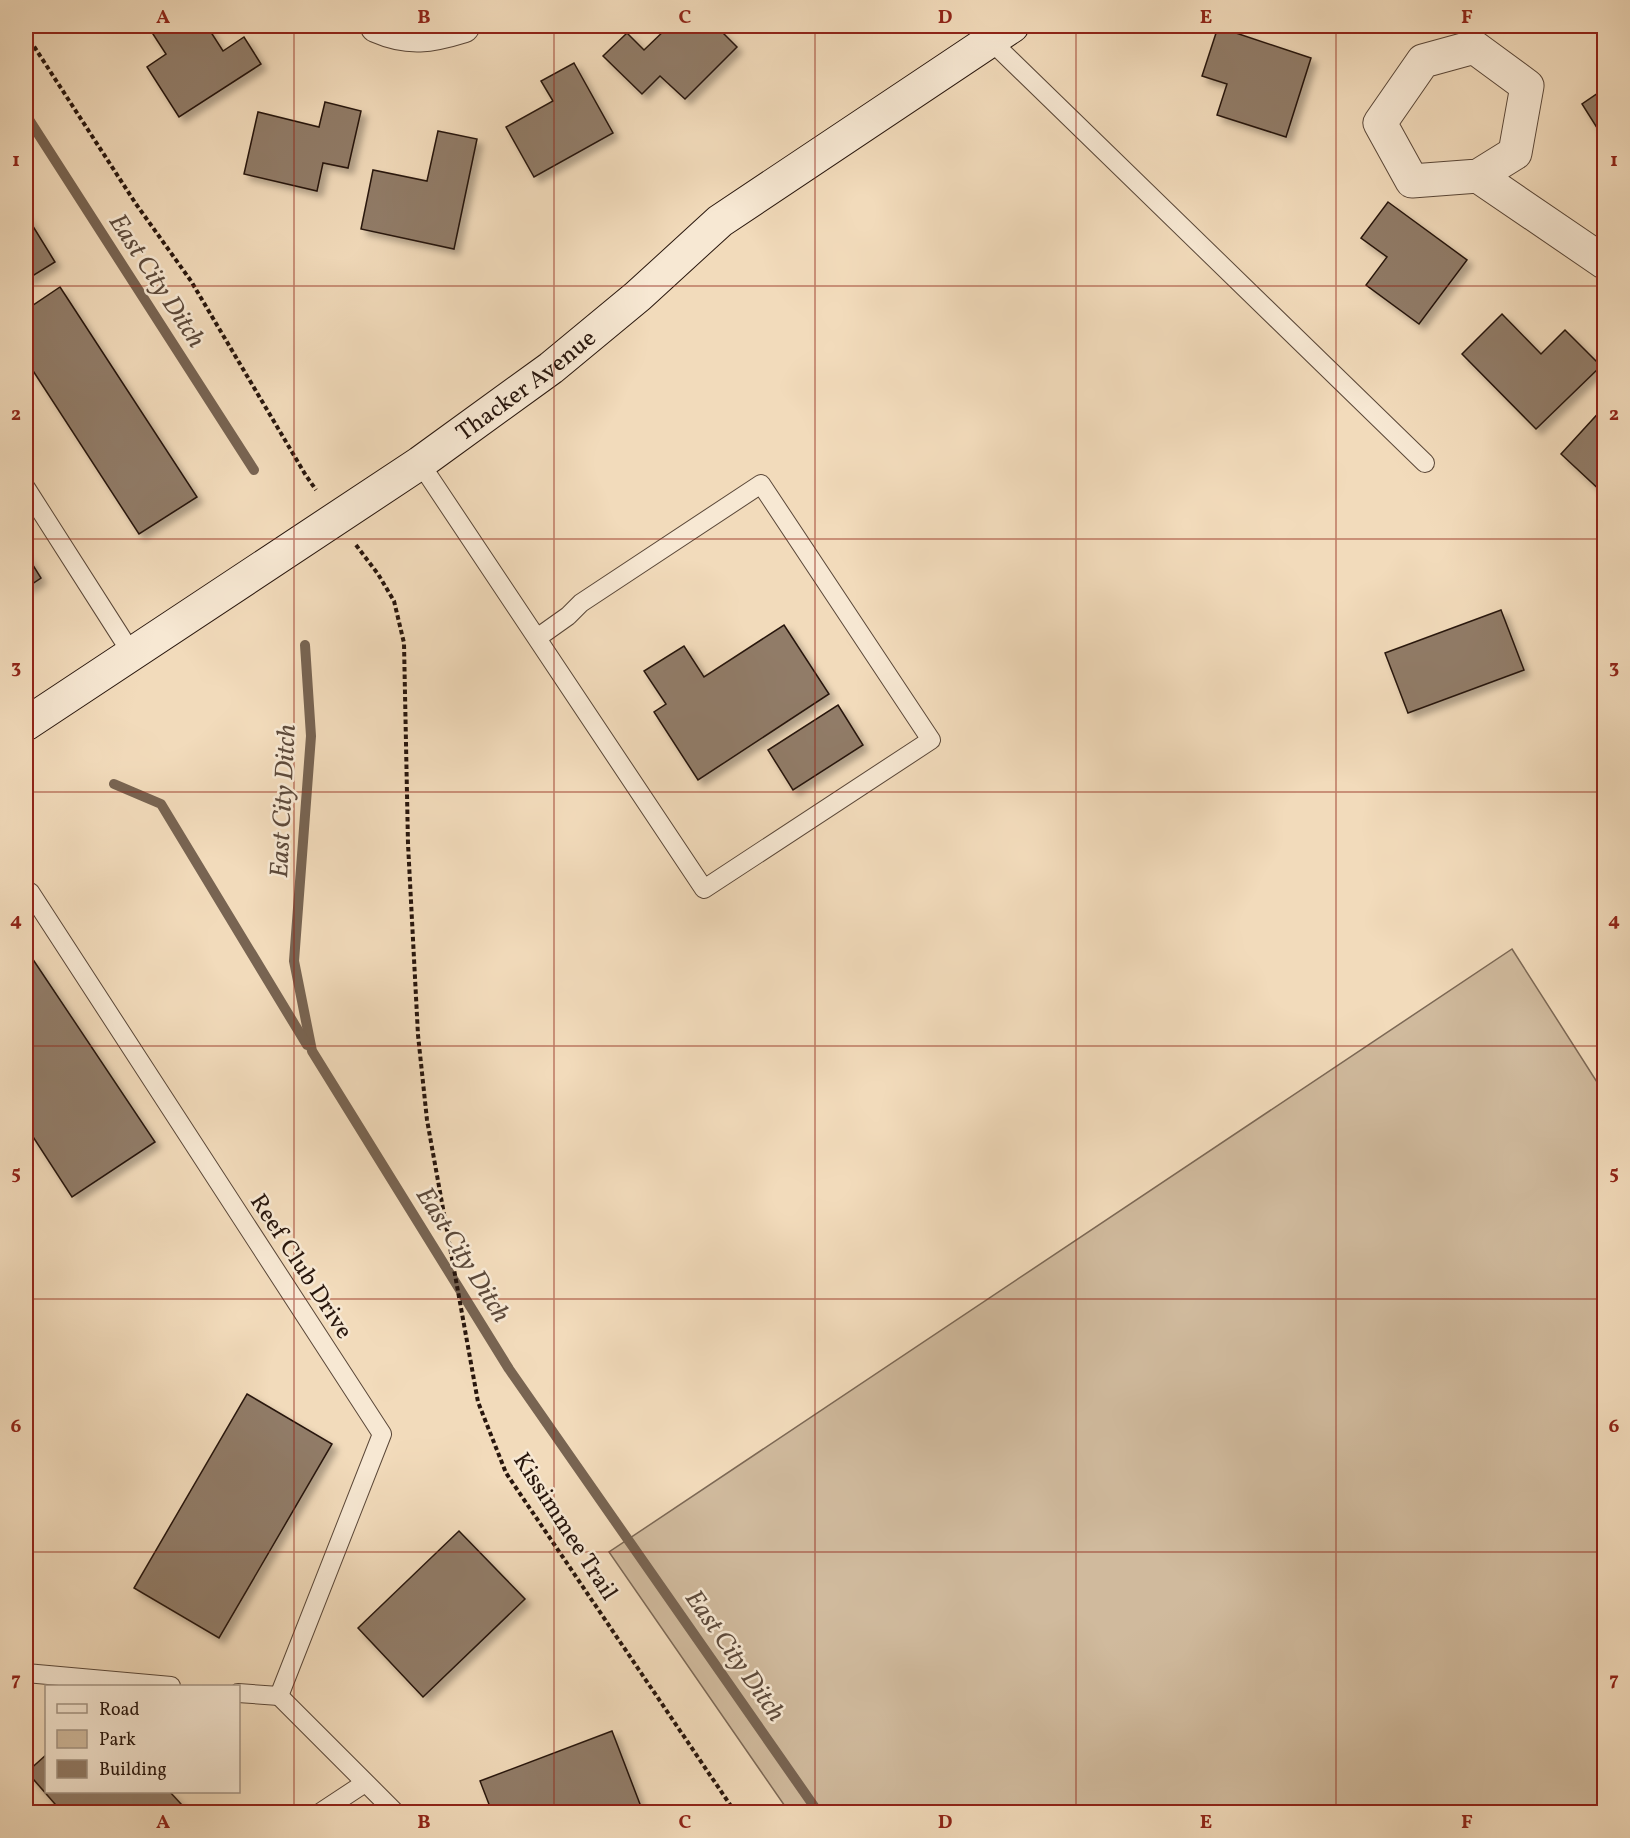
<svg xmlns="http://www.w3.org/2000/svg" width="1630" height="1838" viewBox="0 0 1630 1838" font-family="Vollkorn,serif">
<defs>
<filter id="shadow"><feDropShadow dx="5.5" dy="5.5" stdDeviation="3" flood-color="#0004"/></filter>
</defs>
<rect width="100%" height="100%" fill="#f2dbbb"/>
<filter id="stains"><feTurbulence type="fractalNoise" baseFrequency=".00333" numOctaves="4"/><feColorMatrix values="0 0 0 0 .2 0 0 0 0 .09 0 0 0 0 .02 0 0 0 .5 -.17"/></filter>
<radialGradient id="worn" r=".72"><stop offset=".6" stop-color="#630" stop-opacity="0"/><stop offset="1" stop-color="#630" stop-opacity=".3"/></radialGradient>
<path fill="#d0ba9d" stroke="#7c6855" stroke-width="1.5" d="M1512,949L1604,1093V1812H789L609,1552Z"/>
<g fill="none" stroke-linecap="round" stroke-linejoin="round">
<g stroke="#786452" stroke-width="10">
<path d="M26,115L254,470"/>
<path d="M305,645L311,736L294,961L312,1051L509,1369L818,1812"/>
<path d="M114,784L161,804L307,1045"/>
</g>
</g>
<g fill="#917c67" stroke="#28160d" stroke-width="1.5" filter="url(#shadow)">
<path d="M160,26H207L223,51L244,37L261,64L179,117L147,67L166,54L151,31Z"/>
<path d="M669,26H716L737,47L685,99L660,76L642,94L603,56L627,33L644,50Z"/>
<path d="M1218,27L1311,58L1286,137L1217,115L1227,84L1202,76Z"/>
<path d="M574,63L613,133L534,177L506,127L553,101L541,81Z"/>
<path d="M1604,89V139L1582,104Z"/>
<path d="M325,102L361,111L348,168L323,163L317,191L244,174L258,112L319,127Z"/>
<path d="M438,131L477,139L454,249L361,229L373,170L427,181Z"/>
<path d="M1388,202L1467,260L1419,324L1366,285L1387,257L1361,238Z"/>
<path d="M26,215L55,262L26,280Z"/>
<path d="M60,287L197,497L139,534L26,360V310Z"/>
<path d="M1502,314L1541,354L1565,330L1601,366L1536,429L1462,354Z"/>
<path d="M1604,407V494L1561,454Z"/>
<path d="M26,554L41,578L26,588Z"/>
<path d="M1501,610L1524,670L1408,713L1385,653Z"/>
<path d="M784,625L829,694L698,780L654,712L666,704L644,671L684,646L704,677Z"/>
<path d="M838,705L863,745L793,790L768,750Z"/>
<path d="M32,958L155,1142L72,1197L26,1126V962Z"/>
<path d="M247,1394L332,1444L219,1638L134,1588Z"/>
<path d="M459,1531L525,1599L423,1697L358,1628Z"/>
<path d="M612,1731L643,1812H492L480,1781Z"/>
<path d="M46,1755V1792H170L181,1804L171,1812H62L27,1772Z"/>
</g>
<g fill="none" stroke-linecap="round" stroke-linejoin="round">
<g stroke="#5a4738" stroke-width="20">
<g id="lane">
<path d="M990,40L1425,463"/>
<path d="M420,463L704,889L931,740L761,484L581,603L568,616L537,638"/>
<path d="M26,488L132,654"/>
<path d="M26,896L30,892L382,1434L279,1696"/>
<path d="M26,1673L171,1686"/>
<path d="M238,1693L279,1696"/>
<path d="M279,1696L395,1812"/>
<path d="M321,1812L365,1783"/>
</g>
</g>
<g stroke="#5a4738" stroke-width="35">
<g id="street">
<path d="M377,26C409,40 431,36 463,26"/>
<path d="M1478,176L1515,153L1527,86L1474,47L1423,61L1380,123L1412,181L1478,176L1604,262"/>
</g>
</g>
<g stroke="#28160d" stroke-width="35">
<g id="secondary">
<path id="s1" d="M26,724L420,463L551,368L638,296L720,221L1012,26"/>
</g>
</g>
<g stroke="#28160d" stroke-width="4" stroke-dasharray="4.5 3" stroke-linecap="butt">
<path d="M26,34L136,204L191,281L305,474L316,490"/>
<path d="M356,545L378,574L394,601L404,643L408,844L418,1035L427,1120L478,1402L506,1473L735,1812"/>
</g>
<use href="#lane" stroke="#f7e8d3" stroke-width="18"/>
<use href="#street" stroke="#f7e8d3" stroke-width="33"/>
<use href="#secondary" stroke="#f7e8d3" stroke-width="33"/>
</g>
<path fill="none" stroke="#8f2418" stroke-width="1.5" stroke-opacity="0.55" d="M294,26V1812M554,26V1812M815,26V1812M1076,26V1812M1336,26V1812M26,286H1604M26,539H1604M26,792H1604M26,1046H1604M26,1299H1604M26,1552H1604"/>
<g text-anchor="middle" stroke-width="5" stroke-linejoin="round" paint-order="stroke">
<g font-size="24" fill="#28160d" stroke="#f7e8d3">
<text dy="8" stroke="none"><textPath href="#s1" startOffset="604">Thacker Avenue</textPath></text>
<text transform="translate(302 1266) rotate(57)" y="8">Reef Club Drive</text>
<text transform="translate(566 1526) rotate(57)" y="8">Kissimmee Trail</text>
</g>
<g font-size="26" font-style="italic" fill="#5d4a3b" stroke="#f7e8d3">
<text transform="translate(158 280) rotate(57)" y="9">East City Ditch</text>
<text transform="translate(282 801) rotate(-87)" y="9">East City Ditch</text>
<text transform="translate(464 1254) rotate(58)" y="9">East City Ditch</text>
<text transform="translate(736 1655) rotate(55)" y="9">East City Ditch</text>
</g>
</g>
<rect width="1630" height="1838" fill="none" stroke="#f2dbbb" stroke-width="66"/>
<rect x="45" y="1685" width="195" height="108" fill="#f7e8d3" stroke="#a49484" stroke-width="1.5"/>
<rect x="57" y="1704" width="30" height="9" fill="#f7e8d3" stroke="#a49484" stroke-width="1.5"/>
<text x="99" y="1715" font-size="18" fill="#28160d">Road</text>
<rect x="57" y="1730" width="30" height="18" fill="#d0ba9d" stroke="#a49484" stroke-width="1.5"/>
<text x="99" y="1745" font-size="18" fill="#28160d">Park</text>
<rect x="57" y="1760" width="30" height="18" fill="#917c67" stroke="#a49484" stroke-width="1.5"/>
<text x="99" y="1775" font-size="18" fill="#28160d">Building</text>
<rect x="33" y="33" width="1564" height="1772" fill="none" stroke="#8f2418" stroke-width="2"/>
<g font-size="20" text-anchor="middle" font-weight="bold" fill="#8f2418">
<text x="163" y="23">A</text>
<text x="424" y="23">B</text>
<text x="685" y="23">C</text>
<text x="945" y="23">D</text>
<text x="1206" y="23">E</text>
<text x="1467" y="23">F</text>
<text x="16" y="166">1</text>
<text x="1614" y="166">1</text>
<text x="16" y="420">2</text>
<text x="1614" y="420">2</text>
<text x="16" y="673">3</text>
<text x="1614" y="673">3</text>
<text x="16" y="926">4</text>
<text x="1614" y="926">4</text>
<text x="16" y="1179">5</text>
<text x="1614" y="1179">5</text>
<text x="16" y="1432">6</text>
<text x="1614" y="1432">6</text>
<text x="16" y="1685">7</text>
<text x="1614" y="1685">7</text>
<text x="163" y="1828">A</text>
<text x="424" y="1828">B</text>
<text x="685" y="1828">C</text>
<text x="945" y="1828">D</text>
<text x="1206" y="1828">E</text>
<text x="1467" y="1828">F</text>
</g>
<rect width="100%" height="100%" filter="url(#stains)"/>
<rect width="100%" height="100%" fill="url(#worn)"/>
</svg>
